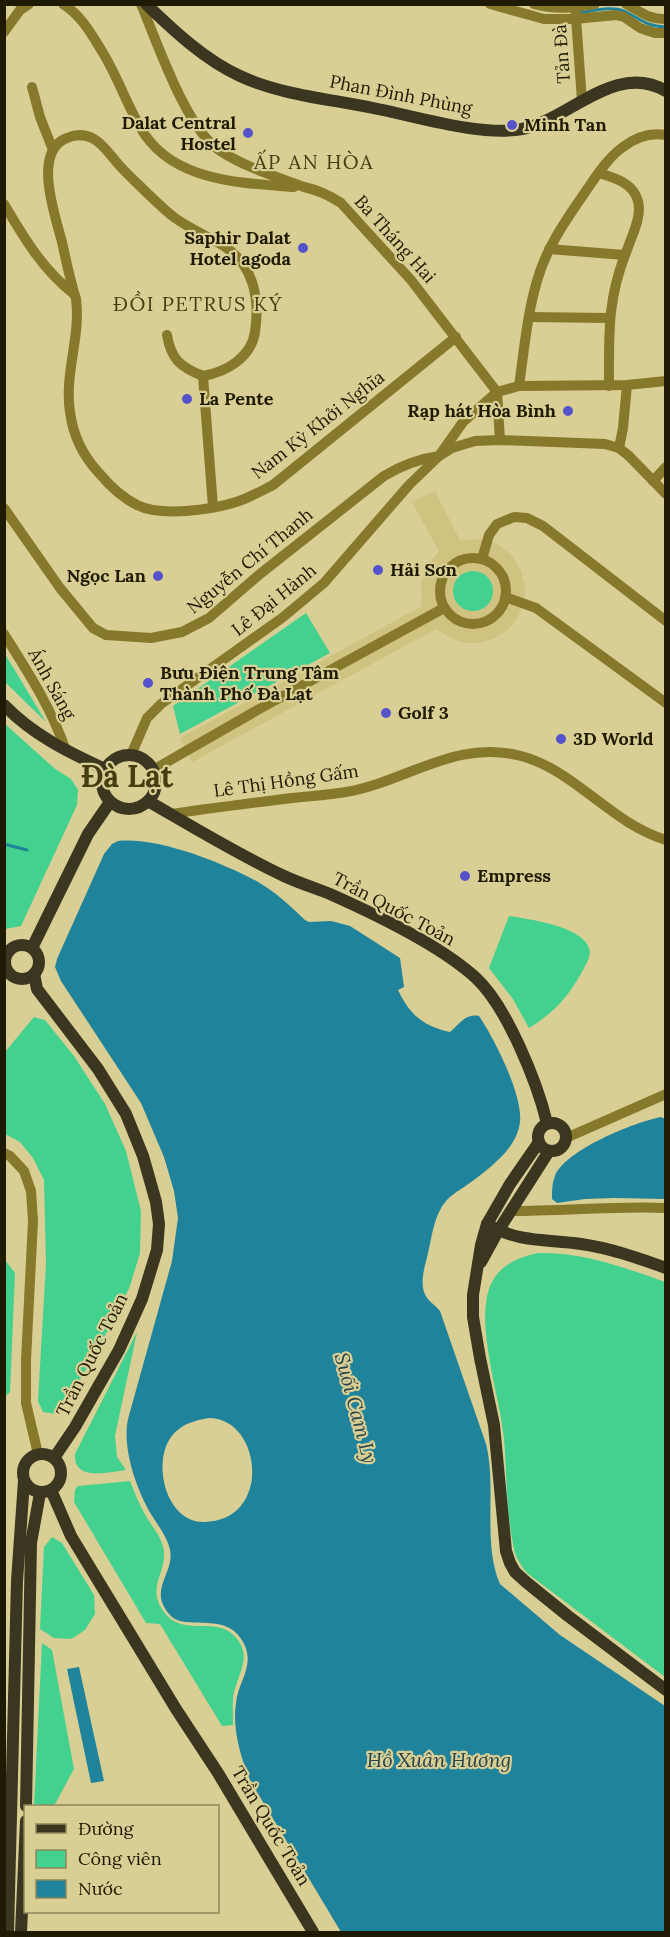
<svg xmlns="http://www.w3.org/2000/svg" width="670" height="1937" viewBox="0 0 670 1937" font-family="Lora,serif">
<rect width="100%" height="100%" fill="#d9ce94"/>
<path fill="#d0c381" d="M435,491L460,540L484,539L499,545L512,556L521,571L525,586L524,602L518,617L509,629L495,638L480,643H465L450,638L436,629L192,762L180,738L422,606L421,582L427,566L439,551L412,502Z"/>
<g fill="#42d18f">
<circle cx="473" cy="591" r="20"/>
<path d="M306,613L330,653L180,734L173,706Z"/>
<path d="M4,654H5L46,722L5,682Z"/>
<path d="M4,723L54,768L71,779L78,790L77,805L21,926L5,929Z"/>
<path d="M509,916C528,919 582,926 589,948C592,955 586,964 583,970C569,996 555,1012 529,1028L513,999L489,968Z"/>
<path d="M34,1017L45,1020L74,1056L105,1104L126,1151L141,1211L140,1253L130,1286L118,1312L84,1373L65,1404L56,1414L43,1412L38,1401L46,1264L44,1180L33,1158L20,1142L5,1134V1052Z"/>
<path d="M538,1253C583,1252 623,1267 665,1282V1677L527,1573C521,1565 516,1558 514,1549C506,1513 507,1475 504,1439C500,1397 476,1328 489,1289C497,1266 516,1258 538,1253Z"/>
<path d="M5,1260L15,1273L10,1392L5,1397Z"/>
<path d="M137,1332L115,1436L117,1457L126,1470C109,1472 73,1482 75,1454Z"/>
<path d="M130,1481C135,1494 140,1506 147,1518C154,1529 162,1538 164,1551C166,1575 146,1587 164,1612C180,1636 213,1618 231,1633C254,1652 240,1670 234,1692C232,1702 233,1714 233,1725L222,1726L160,1624L146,1623L74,1502L75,1490L78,1486Z"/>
<path d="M52,1537L62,1543L94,1595L95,1614L85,1630L71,1639L54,1638L40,1629L44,1547Z"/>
<path d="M42,1643L52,1650L74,1769L54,1806H34Z"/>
</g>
<g fill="#1f839b" fill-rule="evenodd">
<path d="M118,841C159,837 223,863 258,882C276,892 290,906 305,920L309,922L331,921L350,926L400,958L404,987L398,990C410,1015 423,1026 450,1032C459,1025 465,1013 479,1016C494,1038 523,1095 520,1122C518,1137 510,1148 500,1158C489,1169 477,1178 464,1187C458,1191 450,1196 446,1201C434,1215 432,1236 428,1253C425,1267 418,1285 427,1298C431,1303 436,1306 440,1311L486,1444C497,1487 482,1543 500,1584L560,1635L665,1706V1932H341L251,1782C241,1759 232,1729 236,1703C238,1682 254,1667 245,1646C229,1608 186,1633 170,1615C147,1590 175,1573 170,1550C167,1536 158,1526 151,1514C136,1488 122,1448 128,1419L172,1261L178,1218L174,1191L164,1157L141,1103L61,981L55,967L57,959L104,854L112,844ZM209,1418C262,1418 273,1521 204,1522C163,1523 148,1451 179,1429C188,1422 198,1420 209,1418Z"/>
<path d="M661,1117L665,1119V1199L614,1198L585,1199L557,1203L552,1199C552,1191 552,1183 555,1176C565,1150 635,1122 661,1117Z"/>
<path d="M79,1667L104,1781L91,1783L67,1669Z"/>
</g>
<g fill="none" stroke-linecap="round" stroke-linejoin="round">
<g stroke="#1f839b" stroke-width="3">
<path d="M579,13C593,11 613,5 626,12C642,20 646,26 666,27"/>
<path d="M4,844L27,850"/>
</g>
<g stroke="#87792c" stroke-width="10">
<path d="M63,4C82,16 92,35 103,53C119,79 128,109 145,135C178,182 242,183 294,187"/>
<path d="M141,4C157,42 186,128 219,150C242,166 277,177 304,187C318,190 329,195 341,203L411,280L497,392"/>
<path d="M490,4L544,19H575L616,15L624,17L640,28L655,33H666"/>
<path d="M534,4C555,10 574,8 595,4"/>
<path d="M575,4L582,101"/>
<path d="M626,4C640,11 649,20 666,19"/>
<path d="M4,32L20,10L29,4"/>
<path d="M32,87L40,117L53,150"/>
<path d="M599,173C615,178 633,183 638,201C642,217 632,235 627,250C607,299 609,334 609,386"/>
<path d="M4,204C24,238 43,270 74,294"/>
<path d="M549,249L624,255"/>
<path d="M529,317L609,318"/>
<path d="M167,335C171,359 180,367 203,376"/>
<path d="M519,386C524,351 527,315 537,281C547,245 569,216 590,185C599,172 610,156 623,147C636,137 649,132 666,135"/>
<path d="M497,392L500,440"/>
<path d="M619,448L623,428L627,385"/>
<path d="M653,481L666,467"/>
<path d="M213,507L203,376C226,372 251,358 255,332C260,299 254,264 222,245C207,236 189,228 175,218C165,211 157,202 148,194C138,184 128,175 119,165C111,156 104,145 94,139C85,134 76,134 67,138C32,151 55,215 62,242C66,261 70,280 76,299C81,337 64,374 70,412C73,435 83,456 99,473C109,485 123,498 137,505C161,517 211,510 236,502C249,498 261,491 273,485L456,337"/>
<path d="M4,508L60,588L93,628L106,635L151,638L182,632L209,618L260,574L384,476C402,465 418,459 439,456L463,422L497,392L519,386L627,385L666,381"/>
<circle cx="473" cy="591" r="33"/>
<path d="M482,559L489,535L497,524L514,517L527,518L543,526L666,621"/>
<path d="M505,597L536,608L666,703"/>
<path d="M4,634C28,672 52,709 66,751"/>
<path d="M131,755L147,718L161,704L282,618L324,583L409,485L439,456L452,448L475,441L500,440L605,444L619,448L629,456L666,494"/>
<path d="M153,770L261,708L444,608"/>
<path d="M171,814C211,808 252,803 292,798C310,796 329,795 346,792C408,781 455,739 521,756C575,770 610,823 666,840"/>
<path d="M4,954L6,955"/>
<path d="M566,1138L666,1094"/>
<path d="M4,1153L10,1156L24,1171L31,1191L33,1221L26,1360V1403L38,1454"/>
<path d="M511,1211C563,1211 614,1206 666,1208"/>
</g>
<g stroke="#3a361f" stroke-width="12">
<path d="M146,4C174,31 205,60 240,76C281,95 330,99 373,108C415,116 481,137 522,129C569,120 615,61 666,91"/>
<path d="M4,705C33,735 68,752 105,769"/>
<circle cx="129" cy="782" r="27"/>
<path d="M148,801C193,827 237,854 284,876C299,883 315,888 330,894C375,914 440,945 476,978C507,1007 537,1082 547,1123"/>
<circle cx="22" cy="962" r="17"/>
<path d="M32,948L88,834L110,802"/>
<path d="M34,974L37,989L98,1069L126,1114L143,1156L156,1202L159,1224L157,1250L142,1299L119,1350L75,1427L54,1458"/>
<circle cx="552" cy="1137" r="14"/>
<path d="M539,1142L510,1184L487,1224L481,1245L473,1295V1317L480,1358L494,1425L506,1551L510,1563L515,1572L526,1582L568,1616L666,1690"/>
<path d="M487,1224C518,1243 547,1239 581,1244C610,1248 638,1258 666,1268"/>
<path d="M481,1262L498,1231L549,1151"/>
<circle cx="42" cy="1473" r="19"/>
<path d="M51,1490L71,1536L176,1709L218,1773L313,1932"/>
<path d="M26,1806L31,1543L40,1493"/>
<path d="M8,1932L17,1581L24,1481"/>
<path d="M21,1932L26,1821"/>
</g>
</g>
<g fill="#5453ca" stroke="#d9ce94" stroke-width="2">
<circle cx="512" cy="125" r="6"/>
<circle cx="248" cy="133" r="6"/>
<circle cx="303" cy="248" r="6"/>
<circle cx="187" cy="399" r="6"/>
<circle cx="568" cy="411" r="6"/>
<circle cx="378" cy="570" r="6"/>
<circle cx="158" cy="576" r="6"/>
<circle cx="148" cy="683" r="6"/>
<circle cx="386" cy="713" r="6"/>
<circle cx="561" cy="739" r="6"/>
<circle cx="465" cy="876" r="6"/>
</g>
<g text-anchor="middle" stroke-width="4.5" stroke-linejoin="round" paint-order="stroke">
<g font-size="18" fill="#1e1a04" stroke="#d9ce94">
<text transform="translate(562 54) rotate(-94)" y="6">Tản Đà</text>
<text transform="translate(401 95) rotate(11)" y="6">Phan Đình Phùng</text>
<text transform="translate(395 239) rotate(48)" y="6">Ba Tháng Hai</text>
<text transform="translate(318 425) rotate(-38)" y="6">Nam Kỳ Khởi Nghĩa</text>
<text transform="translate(250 561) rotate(-39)" y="6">Nguyễn Chí Thanh</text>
<text transform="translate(274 600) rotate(-39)" y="6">Lê Đại Hành</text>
<text transform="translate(52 684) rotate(61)" y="6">Ánh Sáng</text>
<text transform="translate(286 781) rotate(-8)" y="6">Lê Thị Hồng Gấm</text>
<text transform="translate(394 909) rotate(28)" y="6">Trần Quốc Toản</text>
<text transform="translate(92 1355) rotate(-63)" y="6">Trần Quốc Toản</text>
<text transform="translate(271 1826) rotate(59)" y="6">Trần Quốc Toản</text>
</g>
<g font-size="18" font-weight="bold" fill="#1e1a04" stroke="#d9ce94" text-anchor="start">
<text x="236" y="129" text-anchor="end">Dalat Central<tspan x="236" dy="21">Hostel</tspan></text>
<text x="524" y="131">Minh Tan</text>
<text x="291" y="244" text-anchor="end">Saphir Dalat<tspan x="291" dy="21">Hotel agoda</tspan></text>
<text x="199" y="405">La Pente</text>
<text x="556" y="417" text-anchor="end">Rạp hát Hòa Bình</text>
<text x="390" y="576">Hải Sơn</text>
<text x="146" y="582" text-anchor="end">Ngọc Lan</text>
<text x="160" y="679">Bưu Điện Trung Tâm<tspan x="160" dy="21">Thành Phố Đà Lạt</tspan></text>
<text x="398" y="719">Golf 3</text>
<text x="573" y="745">3D World</text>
<text x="477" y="882">Empress</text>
</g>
<g font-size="20" letter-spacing="1.5" fill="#453d12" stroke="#d9ce94">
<text x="314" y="169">ẤP AN HÒA</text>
<text x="198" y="311">ĐỒI PETRUS KÝ</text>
</g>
<g font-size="20" font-style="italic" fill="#26434b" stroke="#d9ce94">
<text transform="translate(356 1408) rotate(75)" y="7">Suối Cam Ly</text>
<text x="439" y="1767">Hồ Xuân Hương</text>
</g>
<g font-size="30" font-weight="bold" fill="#453d12" stroke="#d9ce94">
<text x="127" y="787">Đà Lạt</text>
</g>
</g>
<rect width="670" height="1937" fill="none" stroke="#1e1a04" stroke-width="12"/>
<rect x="24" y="1805" width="195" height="108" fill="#d9ce94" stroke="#8e865a" stroke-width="1.5"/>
<rect x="36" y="1824" width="30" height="9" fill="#3a361f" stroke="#8e865a" stroke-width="1.5"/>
<text x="78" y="1835" font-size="18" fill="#1e1a04">Đường</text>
<rect x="36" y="1850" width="30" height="18" fill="#42d18f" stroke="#8e865a" stroke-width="1.5"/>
<text x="78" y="1865" font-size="18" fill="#1e1a04">Công viên</text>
<rect x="36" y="1880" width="30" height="18" fill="#1f839b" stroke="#8e865a" stroke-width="1.5"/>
<text x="78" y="1895" font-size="18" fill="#1e1a04">Nước</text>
</svg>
